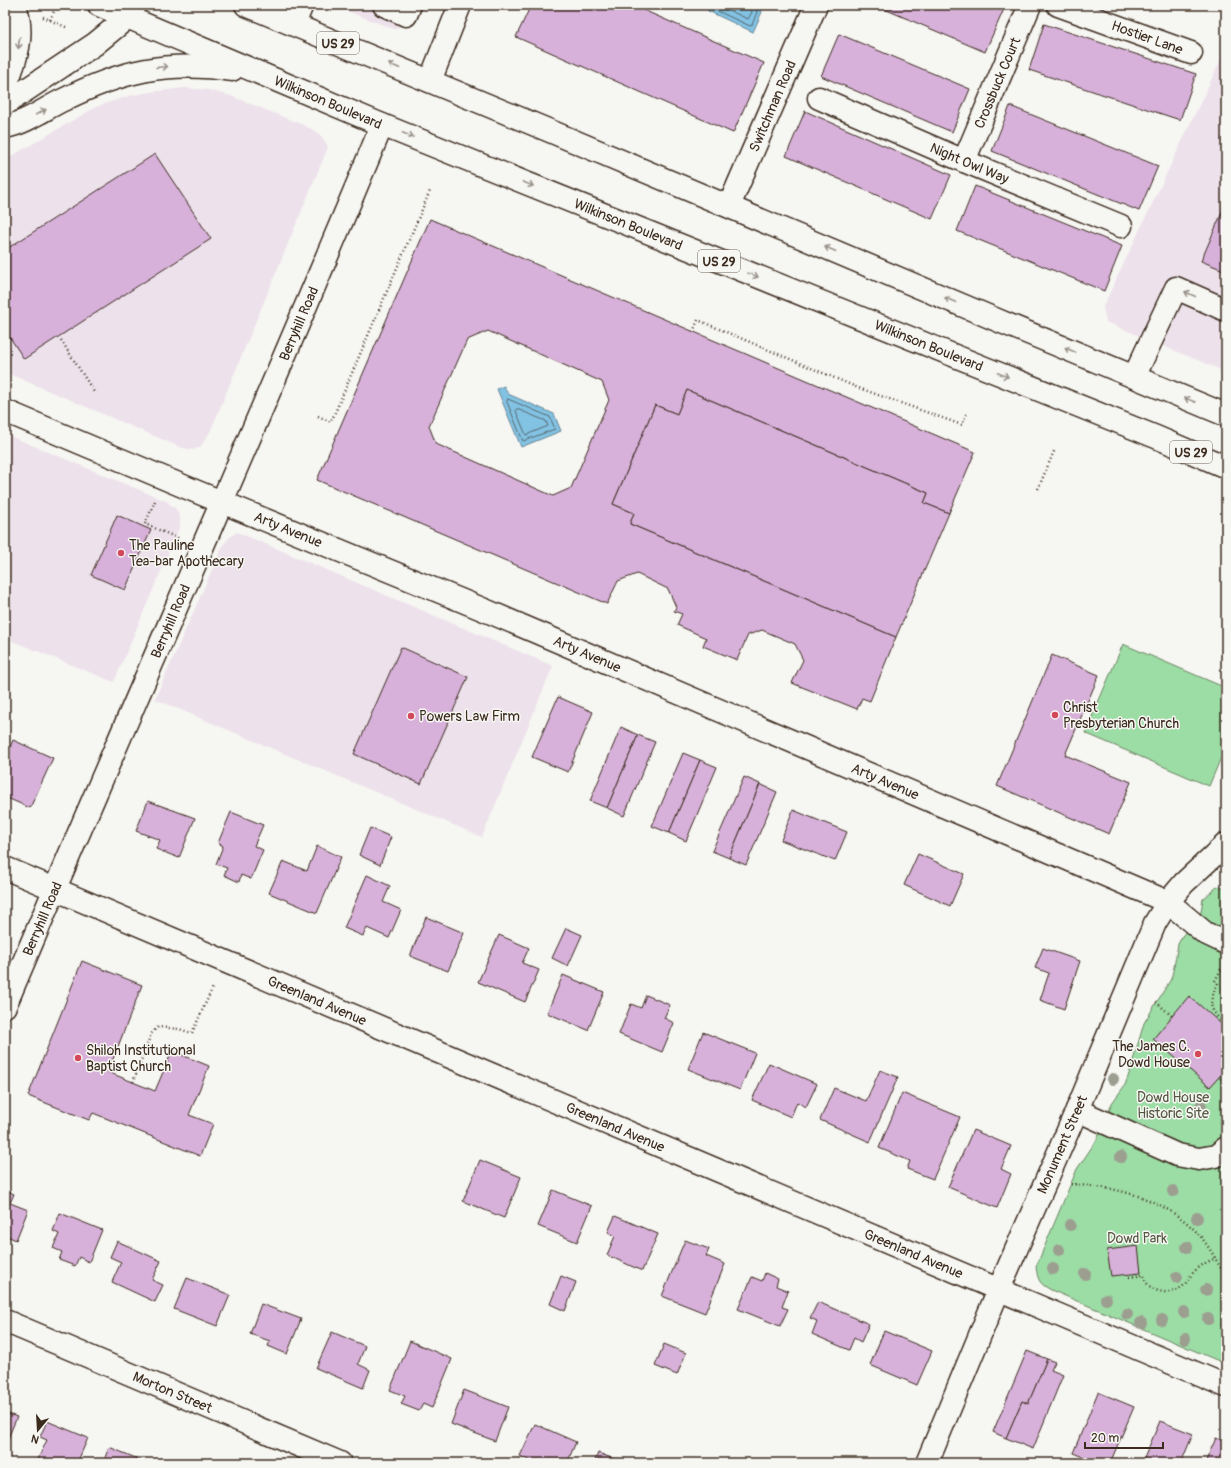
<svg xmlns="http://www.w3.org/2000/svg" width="1231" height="1468" viewBox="0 0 1231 1468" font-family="Pangolin,sans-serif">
<rect width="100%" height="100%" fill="#f6f6f2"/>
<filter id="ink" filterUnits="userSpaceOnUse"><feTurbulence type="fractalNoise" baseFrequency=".025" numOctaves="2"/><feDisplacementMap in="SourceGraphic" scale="8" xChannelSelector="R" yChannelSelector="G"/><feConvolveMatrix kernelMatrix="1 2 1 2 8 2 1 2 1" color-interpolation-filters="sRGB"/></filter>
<g filter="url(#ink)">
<g fill="#ede1eb">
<path d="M331,5H421L416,17L410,23L394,29Z"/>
<path d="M1226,49V372L1106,322L1103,307Z"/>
<path d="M185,88L208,90L231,96L303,125L315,131L322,137L328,147L210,432L200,447L193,450L180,447L5,372V160L96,107L104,104L129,96L149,92Z"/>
<path d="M5,434L166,501L176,509L180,518V525L177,533L114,682L5,638Z"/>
<path d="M237,532L553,666L482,837L155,699L223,545L230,537Z"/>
</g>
<g fill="#9cdca5" stroke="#6c8362">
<path d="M1123,644L1226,688V746L1209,786L1085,733Z"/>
<path d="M1218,886L1226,890V1364L1051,1290C1039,1283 1038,1281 1036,1267L1077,1169L1096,1141L1105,1122L1112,1103L1125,1085L1129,1074L1144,1023L1171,979L1174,967L1178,944L1183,935L1201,912L1203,899Z"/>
</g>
<g fill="#82c2e3" stroke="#668594">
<path d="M708,5H759L762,12L753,32L708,11Z"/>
<path d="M504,386L508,394L554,414L561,431L521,447L497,389Z"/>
</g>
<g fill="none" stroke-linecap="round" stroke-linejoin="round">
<g stroke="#57676d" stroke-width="1">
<path d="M712,5L713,9L750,26L752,25L757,12L755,5"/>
<path d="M717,5L748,19L752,12L750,5"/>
<path d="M508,399L550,417L555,429L523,441L507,402Z"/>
<path d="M517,409L546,421L548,426L526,435L516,411Z"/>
</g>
</g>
<g fill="#d7b1da" stroke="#3b2a1e" fill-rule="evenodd">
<path d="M531,5H632L764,63L733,133L516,37Z"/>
<path d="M875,5H993L1004,9L985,52Z"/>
<path d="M1044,24L1196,74L1180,120L1029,70Z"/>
<path d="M839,34L970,89L952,132L821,76Z"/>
<path d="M1010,106L1158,166L1139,211L992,151Z"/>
<path d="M805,111L951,175L932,219L786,156Z"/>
<path d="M155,154L211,239L24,359L5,330V250Z"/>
<path d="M975,186L1122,246L1104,291L957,231Z"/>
<path d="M1226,203V271L1201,261Z"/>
<path d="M430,219L975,452L949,513L924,503L928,493L687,390L677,414L655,405L613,504L634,513L630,524L896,637L870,701L862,698L857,709L792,683L803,660L795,644L762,630L748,635L737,660L703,646L706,638L677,625L682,614L674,611L676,607L668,589L637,574L618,581L607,604L317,480ZM488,331L602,382L609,400L571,488L553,496L436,444L429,426L467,340Z"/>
<path d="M687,390L928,493L924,503L949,513L896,637L630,524L634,513L613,504L655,405L677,414Z"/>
<path d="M117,515L151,530L125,590L91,575Z"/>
<path d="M401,647L468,677L421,784L354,754Z"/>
<path d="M1052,655L1099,675L1065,755L1131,782L1109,834L997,786Z"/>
<path d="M558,697L593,712L568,772L532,757Z"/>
<path d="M621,727L638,735L607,808L590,801Z"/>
<path d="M638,735L655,742L624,816L607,808Z"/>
<path d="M13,740L53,758L30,808L5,797V759Z"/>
<path d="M683,753L700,760L669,833L652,826Z"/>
<path d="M700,760L717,767L686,841L669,833Z"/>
<path d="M744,777L760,784L729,858L712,851Z"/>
<path d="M760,784L777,792L746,865L729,858Z"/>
<path d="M148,801L195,818L179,858L156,849L160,840L136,831Z"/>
<path d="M793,810L847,832L835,861L781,840Z"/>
<path d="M231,812L263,825L254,846L263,850L251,879L241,875L239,882L224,875L227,868L216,864L223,846L218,843Z"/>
<path d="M370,828L391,837L380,865L359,855Z"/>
<path d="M317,846L341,857L317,913L269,893L283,861L307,871Z"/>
<path d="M918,854L964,874L950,906L904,885Z"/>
<path d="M367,875L390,886L383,902L401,910L389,938L367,928L363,936L344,928Z"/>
<path d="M426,917L464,933L448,971L410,956Z"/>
<path d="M566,928L582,935L568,966L552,958Z"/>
<path d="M499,935L529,948L522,963L539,970L525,1002L478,982Z"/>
<path d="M1043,948L1080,961L1064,1009L1040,1000L1049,973L1035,968Z"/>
<path d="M82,961L142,985L108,1072L155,1091L172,1051L209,1066L189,1115L213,1124L200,1156L93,1113L89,1120L28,1096Z"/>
<path d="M563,975L604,992L588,1030L547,1013Z"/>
<path d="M646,995L670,1005L664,1018L674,1023L662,1052L619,1034L631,1004L641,1008Z"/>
<path d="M1189,996L1226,1028V1069L1210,1087L1153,1039Z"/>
<path d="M703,1032L755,1053L740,1090L688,1069Z"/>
<path d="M769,1063L817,1084L806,1107L797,1102L791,1117L752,1100Z"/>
<path d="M880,1070L898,1077L870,1142L820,1120L834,1088L866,1101Z"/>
<path d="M902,1093L960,1117L933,1179L907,1169L910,1161L879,1148Z"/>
<path d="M973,1130L1011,1146L1001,1169L1011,1174L997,1208L948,1187Z"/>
<path d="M480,1160L521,1177L504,1218L463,1201Z"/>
<path d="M5,1190L14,1194L10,1203L28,1210L16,1240L5,1235Z"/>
<path d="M553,1190L592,1206L577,1242L538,1226Z"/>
<path d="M60,1213L102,1230L89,1262L79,1257L75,1266L59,1260L62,1252L53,1248L59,1234L53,1231Z"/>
<path d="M615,1216L658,1234L642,1271L607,1255L615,1236L608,1232Z"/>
<path d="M685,1240L709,1249L706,1256L725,1264L705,1313L662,1296Z"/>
<path d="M117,1241L161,1261L152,1280L163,1285L155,1302L112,1282L121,1262L110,1257Z"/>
<path d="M1138,1246L1141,1273L1111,1276L1107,1250Z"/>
<path d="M765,1273L778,1279L776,1286L788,1291L782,1307L788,1309L780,1326L738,1309L752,1277L762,1281Z"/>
<path d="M561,1276L576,1282L565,1311L550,1304Z"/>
<path d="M187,1278L230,1295L217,1326L174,1309Z"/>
<path d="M818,1302L869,1324L861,1342L854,1338L849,1350L812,1334L817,1321L810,1318Z"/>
<path d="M261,1304L301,1319L287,1354L268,1346L270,1341L250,1334Z"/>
<path d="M884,1331L932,1351L917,1385L870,1365Z"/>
<path d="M332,1332L365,1346L358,1364L370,1370L363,1388L316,1368Z"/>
<path d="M410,1341L452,1359L432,1408L423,1404L419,1411L401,1404L405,1396L390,1390Z"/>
<path d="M664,1344L686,1353L677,1375L655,1366Z"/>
<path d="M1027,1351L1047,1359L1028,1404L1022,1401L1006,1438L993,1432Z"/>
<path d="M1047,1359L1055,1362L1051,1370L1063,1375L1033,1449L1006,1438L1022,1401L1028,1404Z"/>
<path d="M464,1390L508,1407L495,1441L451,1424Z"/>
<path d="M1098,1392L1134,1407L1110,1463H1086L1088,1459L1073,1453Z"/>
<path d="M5,1413L17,1417L5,1445Z"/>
<path d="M47,1421L88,1438L77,1463H47L38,1459L47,1440L40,1437Z"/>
<path d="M1160,1421L1193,1434L1181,1463H1142Z"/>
<path d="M535,1424L576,1442L567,1463H536L520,1456Z"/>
<path d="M1216,1438L1226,1442V1463H1205Z"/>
<path d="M109,1447L148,1463H103Z"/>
<path d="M598,1453L625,1463H594Z"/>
</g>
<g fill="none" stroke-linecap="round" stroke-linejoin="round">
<g stroke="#3b2a1e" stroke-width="25">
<g id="minor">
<path d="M384,5L406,15L410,5"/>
<path id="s1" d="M1058,5L1191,53"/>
<path d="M294,24L302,5"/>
<path d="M430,81L460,5"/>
<path id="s2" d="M819,98L964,161L1121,226"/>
<path id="s3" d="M964,161L1030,5"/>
<path id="s4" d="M729,206L816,5"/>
<path d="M1134,377L1176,288L1226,310"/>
<path id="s5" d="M5,411L190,489L487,611L1168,902L1205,933L1226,943"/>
<path id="s6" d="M5,868L1226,1386"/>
<path id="s7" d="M5,1006C129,712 260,420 382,125"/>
<path d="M1077,1110L1177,1155L1199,1159L1216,1156L1226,1148"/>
<path id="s8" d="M5,1321L340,1463"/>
<path id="s9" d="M927,1463L999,1289L1077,1110L1155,923L1168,902L1184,883L1226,844"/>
</g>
</g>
<g stroke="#3b2a1e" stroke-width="25">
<g id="major">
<path id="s10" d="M99,5L382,125L1156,437L1226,467"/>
<path d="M246,5L550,131L997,320L1226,415"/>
<path d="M5,87C17,58 25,35 15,5"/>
<path d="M5,104L95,44L128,17L134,8"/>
<path d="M5,127C26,123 44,109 63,100C121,71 167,60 232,70"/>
</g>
</g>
<g stroke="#3b2a1e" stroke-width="2.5" stroke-dasharray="1 3" stroke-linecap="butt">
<path d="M43,17L68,28"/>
<path d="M50,20L54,11"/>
<path d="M693,332L698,320L856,387L962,425L967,412"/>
<path d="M61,340L94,392"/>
<path d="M318,416L331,422L430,191"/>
<path d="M1038,489L1055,449"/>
<path d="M155,501L145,524L180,539"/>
<path d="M1215,981L1222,967"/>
<path d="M1218,983C1208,1004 1208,1009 1226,1025"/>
<path d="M1156,1002L1172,1016"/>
<path d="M1220,1079L1226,1071"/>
<path d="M133,1082L151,1034L158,1027L179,1029L192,1033L213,987"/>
<path d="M1071,1184C1087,1186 1104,1187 1120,1191C1149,1197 1182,1214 1201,1237C1211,1249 1217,1263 1226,1276"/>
<path d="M1129,1277L1144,1275C1144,1281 1148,1285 1152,1288C1162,1294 1176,1294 1184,1285C1188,1281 1190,1275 1195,1271C1201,1265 1209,1261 1216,1258"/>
<path d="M1226,1313C1221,1320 1220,1328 1226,1334"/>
</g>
<use href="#minor" stroke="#f6f6f2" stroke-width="22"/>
<use href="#major" stroke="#f6f6f2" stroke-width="22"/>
</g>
<g fill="#9c9e90">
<circle cx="1113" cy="1079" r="6"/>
<circle cx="1201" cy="1106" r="6"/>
<circle cx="1121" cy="1157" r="6"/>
<circle cx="1173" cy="1191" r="6"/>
<circle cx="1197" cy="1218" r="6"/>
<circle cx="1070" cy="1225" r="6"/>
<circle cx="1187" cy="1247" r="6"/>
<circle cx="1059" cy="1250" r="6"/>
<circle cx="1053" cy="1269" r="6"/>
<circle cx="1085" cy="1274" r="6"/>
<circle cx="1177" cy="1277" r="6"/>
<circle cx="1206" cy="1290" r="6"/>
<circle cx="1106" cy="1299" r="6"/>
<circle cx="1184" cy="1312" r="6"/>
<circle cx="1127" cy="1314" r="6"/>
<circle cx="1208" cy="1319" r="6"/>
<circle cx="1162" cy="1320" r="6"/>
<circle cx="1141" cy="1323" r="6"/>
<circle cx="1185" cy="1339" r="6"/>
</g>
<defs><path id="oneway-shaft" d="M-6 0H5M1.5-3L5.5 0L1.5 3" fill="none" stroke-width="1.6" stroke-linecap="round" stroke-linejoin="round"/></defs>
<g stroke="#989088">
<use href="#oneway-shaft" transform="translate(19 43) rotate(97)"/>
<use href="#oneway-shaft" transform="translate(394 66) rotate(-157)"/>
<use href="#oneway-shaft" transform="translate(162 67) rotate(-5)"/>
<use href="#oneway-shaft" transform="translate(41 112) rotate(-28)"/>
<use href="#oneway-shaft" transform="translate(408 135) rotate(22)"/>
<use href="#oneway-shaft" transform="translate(528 184) rotate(22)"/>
<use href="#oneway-shaft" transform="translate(830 249) rotate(-157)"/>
<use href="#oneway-shaft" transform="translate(753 275) rotate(22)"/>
<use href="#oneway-shaft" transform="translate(1190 294) rotate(-156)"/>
<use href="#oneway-shaft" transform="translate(950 300) rotate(-157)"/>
<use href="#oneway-shaft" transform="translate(1070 350) rotate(-157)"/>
<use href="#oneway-shaft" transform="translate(1003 375) rotate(22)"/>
<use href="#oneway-shaft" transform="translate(1190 400) rotate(-158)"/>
</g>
</g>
<g fill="#d1495b" stroke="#f6f6f2" stroke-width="1.5">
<circle cx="121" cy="553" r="4"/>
<circle cx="1055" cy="715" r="4"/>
<circle cx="411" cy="716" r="4"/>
<circle cx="1198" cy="1054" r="4"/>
<circle cx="78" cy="1058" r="4"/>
</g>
<g text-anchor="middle" stroke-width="3" stroke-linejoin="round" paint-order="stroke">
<g fill="#f6f6f2" stroke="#73675e" stroke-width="1">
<rect x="317" y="32" width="42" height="22" rx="3"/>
<rect x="698" y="250" width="42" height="22" rx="3"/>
<rect x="1170" y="441" width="42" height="22" rx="3"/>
</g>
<g font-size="13" font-weight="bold" fill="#3b2a1e">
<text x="338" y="48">US 29</text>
<text x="719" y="266">US 29</text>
<text x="1191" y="457">US 29</text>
</g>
<g font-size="14" fill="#3b2a1e" stroke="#f6f6f2">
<text dy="5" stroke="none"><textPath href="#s1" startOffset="95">Hostier Lane</textPath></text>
<text dy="5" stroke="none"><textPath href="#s3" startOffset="85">Crossbuck Court</textPath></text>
<text dy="5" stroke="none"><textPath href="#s10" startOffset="249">Wilkinson Boulevard</textPath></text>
<text dy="5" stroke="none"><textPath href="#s4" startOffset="109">Switchman Road</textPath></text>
<text dy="5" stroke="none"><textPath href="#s2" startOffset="164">Night Owl Way</textPath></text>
<text dy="5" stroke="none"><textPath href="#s10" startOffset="573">Wilkinson Boulevard</textPath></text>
<text dy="5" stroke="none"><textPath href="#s7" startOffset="743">Berryhill Road</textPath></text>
<text dy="5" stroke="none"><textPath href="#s10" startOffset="897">Wilkinson Boulevard</textPath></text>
<text dy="5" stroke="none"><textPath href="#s5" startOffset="307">Arty Avenue</textPath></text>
<text dy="5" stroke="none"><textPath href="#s7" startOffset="419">Berryhill Road</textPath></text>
<text dy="5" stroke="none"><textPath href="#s5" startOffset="631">Arty Avenue</textPath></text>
<text dy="5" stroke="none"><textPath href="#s5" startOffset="955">Arty Avenue</textPath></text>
<text dy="5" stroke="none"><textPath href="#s7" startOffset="95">Berryhill Road</textPath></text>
<text dy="5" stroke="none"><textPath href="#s6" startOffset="339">Greenland Avenue</textPath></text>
<text dy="5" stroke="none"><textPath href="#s6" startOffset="663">Greenland Avenue</textPath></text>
<text dy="5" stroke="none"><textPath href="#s9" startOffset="346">Monument Street</textPath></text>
<text dy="5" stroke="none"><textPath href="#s6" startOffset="987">Greenland Avenue</textPath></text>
<text dy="5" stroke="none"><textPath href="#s8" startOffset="182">Morton Street</textPath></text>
</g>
<g font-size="14" fill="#3b2a1e" stroke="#f6f6f2" text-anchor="start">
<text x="129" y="550">The Pauline<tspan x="129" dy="16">Tea-bar Apothecary</tspan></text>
<text x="1063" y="712">Christ<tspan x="1063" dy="16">Presbyterian Church</tspan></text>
<text x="419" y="721">Powers Law Firm</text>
<text x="1190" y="1051" text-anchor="end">The James C.<tspan x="1190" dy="16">Dowd House</tspan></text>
<text x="86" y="1055">Shiloh Institutional<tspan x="86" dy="16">Baptist Church</tspan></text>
</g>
<g font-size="14" fill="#535640" stroke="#f6f6f2">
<text x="1173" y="1102">Dowd House<tspan x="1173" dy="16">Historic Site</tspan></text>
<text x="1137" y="1243">Dowd Park</text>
</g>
</g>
<rect width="1231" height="1468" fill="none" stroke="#f6f6f2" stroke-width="20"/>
<rect x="10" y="10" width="1211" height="1448" fill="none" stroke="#3b2a1e" stroke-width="1.5" filter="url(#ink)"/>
<g transform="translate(38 1430) rotate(198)" stroke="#f6f6f2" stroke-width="3" paint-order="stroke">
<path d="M0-3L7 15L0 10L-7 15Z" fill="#3b2a1e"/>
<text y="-6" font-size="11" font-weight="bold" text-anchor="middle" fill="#3b2a1e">N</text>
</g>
<path d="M1085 1442v6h78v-6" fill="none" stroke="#3b2a1e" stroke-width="2"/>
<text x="1091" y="1442" font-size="12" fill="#3b2a1e" stroke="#f6f6f2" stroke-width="3" paint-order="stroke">20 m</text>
</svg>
